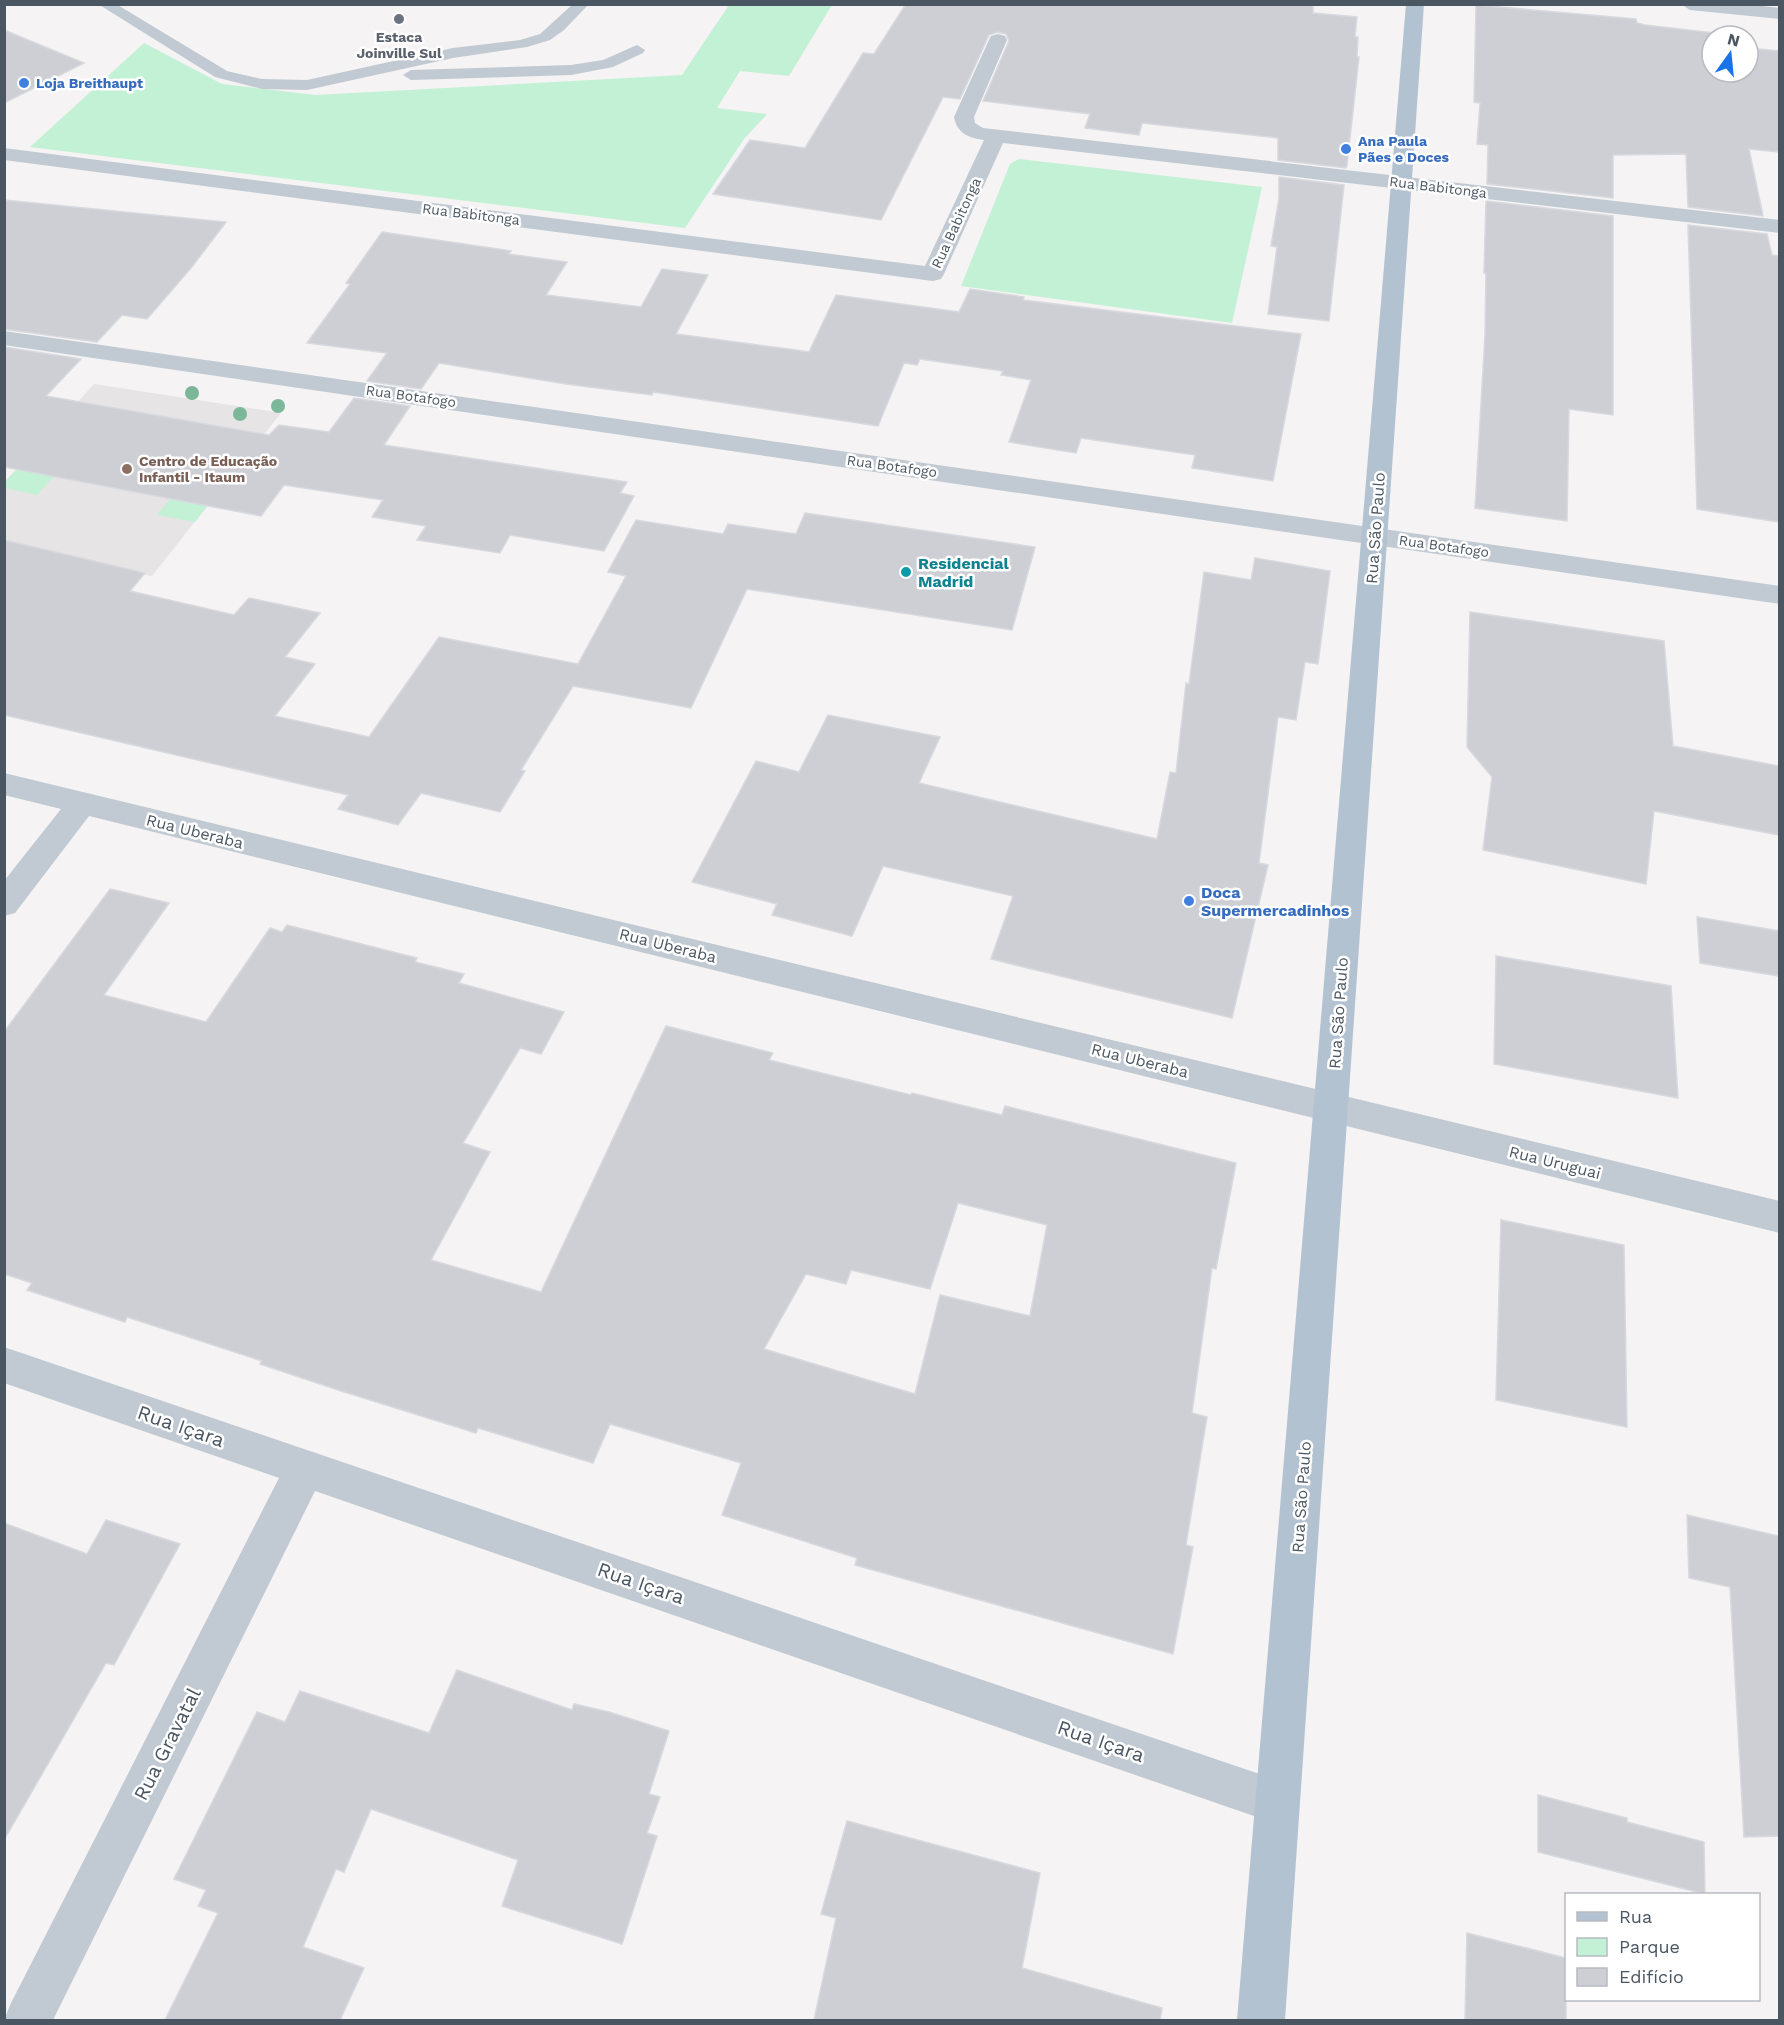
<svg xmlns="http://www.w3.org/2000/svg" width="1784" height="2025" viewBox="0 0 1784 2025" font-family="'Work Sans',sans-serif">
<rect width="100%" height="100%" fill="#f5f3f3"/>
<path fill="#e6e4e5" d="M94,384L281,413L152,576L5,548V482Z"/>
<g fill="#c3f1d5">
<path d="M729,5H832L789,76L740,71L717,108L767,114L744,139L685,228L30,147L144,43L222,84L316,95L682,75Z"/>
<path d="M1019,159L1262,187L1232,323L961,286L1010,164Z"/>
<path d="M67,412L106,419L37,495L5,488V482Z"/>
<path d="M212,450L247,456L195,522L157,515Z"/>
</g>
<g fill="#cdcfd5" stroke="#d7d9de" stroke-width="1.5" fill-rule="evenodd">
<path d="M906,4H1313V13L1357,17L1355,37H1358L1357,57H1359L1347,165L1346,168L1278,160V138L1142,123L1139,135L1085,128L1090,114L983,101L1009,41L1006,34L997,32L989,35L960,99L943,97L881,220L713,194L750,140L805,148L863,53L874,54Z"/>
<path d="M1476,5L1636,19L1637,23L1645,25L1732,35L1712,36V72H1748V48L1779,51V152L1749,149L1763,216L1688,207L1686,154L1613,155V198L1487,184L1488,145L1477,144L1480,103L1474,102Z"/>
<path d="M4,30L84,63L4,103Z"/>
<path d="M1279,177L1344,185L1329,321L1268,314L1277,247L1271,246L1279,198Z"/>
<path d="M4,200L226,222L191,268L147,319L122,315L97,342L4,329Z"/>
<path d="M1486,201L1613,216V415L1569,409L1567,521L1475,508L1485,335L1486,273H1484Z"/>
<path d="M1688,225L1767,234L1772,255L1779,256V522L1697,509Z"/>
<path d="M382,232L511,251L508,254L567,262L546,295L641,307L662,269L708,275L676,334L796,350L809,352L836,295L959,312L970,289L1024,297L1023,300L1301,334L1273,481L1192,468L1195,455L1081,438L1076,453L1009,442L1031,380L1001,375L1003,371L920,359L917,365L904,363L878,426L653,392L652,395L566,384L439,363L421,389L367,381L387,353L307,343L350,284L346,283Z"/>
<path d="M4,347L81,359L46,396L269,435L279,425L329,432L354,398L410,406L384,445L627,482L620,493L634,496L604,551L510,535L500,553L417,540L426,526L372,517L383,500L284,485L261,516L4,467Z"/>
<path d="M805,513L1035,547L1012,630L747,589L691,708L573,686L521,770L525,771L500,812L421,793L398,825L338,809L348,795L4,715V540L145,573L130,591L234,615L249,598L320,613L285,657L315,664L275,716L369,737L439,637L578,664L626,576L608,572L636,520L723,534L728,524L796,534Z"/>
<path d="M1255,558L1330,571L1318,664L1305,662L1296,720L1278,717L1259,863L1268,865L1232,1018L991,959L1013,896L883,866L852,936L772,915L777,904L692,882L756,761L799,772L828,715L940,737L919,783L1157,839L1170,772L1176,773L1186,683L1189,684L1204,572L1251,580Z"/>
<path d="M1470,612L1664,641L1673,746L1779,766V835L1654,811L1646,884L1483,850L1492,777L1467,747Z"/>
<path d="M110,889L169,903L104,995L206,1022L270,928L282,932L287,925L417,958L415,962L464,974L459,983L564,1012L541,1054L520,1048L463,1143L490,1152L431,1260L541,1292L666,1026L773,1053L769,1060L911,1095L912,1093L1002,1115L1005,1106L1236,1163L1216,1269L1212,1268L1192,1413L1207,1417L1186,1545L1193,1547L1173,1654L855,1565L857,1558L722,1515L741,1463L610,1424L593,1463L478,1428L476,1433L338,1390L260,1364L262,1361L127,1317L125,1322L27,1290L32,1283L4,1274V1032ZM958,1203L1047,1225L1030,1316L940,1295L915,1394L764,1349L806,1274L846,1284L851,1270L930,1289Z"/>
<path d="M1697,917L1779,931V976L1700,963Z"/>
<path d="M1496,956L1671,986L1678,1098L1494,1064Z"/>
<path d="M1501,1220L1624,1245L1627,1427L1496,1400Z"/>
<path d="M1687,1515L1779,1536V1836L1744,1837L1730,1587L1689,1578Z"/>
<path d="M106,1520L180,1544L114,1665L106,1663L4,1840V1523L87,1554Z"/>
<path d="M457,1670L572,1710L574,1704L609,1712L669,1731L649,1794L660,1797L647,1833L657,1836L622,1944L502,1906L518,1860L371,1809L344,1872L336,1869L303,1947L364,1968L340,2020H165L218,1913L198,1906L206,1890L174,1879L257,1712L285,1722L300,1691L429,1733Z"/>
<path d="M1538,1795L1627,1818V1822L1704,1842L1705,1894L1538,1852Z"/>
<path d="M847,1821L1040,1873L1022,1968L1162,2008L1160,2020H814L836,1918L821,1914Z"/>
<path d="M1467,1933L1566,1958V2020H1465Z"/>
</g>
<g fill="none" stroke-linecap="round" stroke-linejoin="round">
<g fill="#c1cad2" fill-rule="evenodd">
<path d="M98,4H116L227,71L262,79L307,80L453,48L520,40L540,34L573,4H589L564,30L550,40L527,47L453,58L307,90L262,89L215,77Z"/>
<path d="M637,45L645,50L643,53L613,67L571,75L411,80L403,75L411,70L571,65L603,60Z"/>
</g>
<g fill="#c1cad2" fill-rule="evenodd">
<path d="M1681,4H1744L1780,8V19L1690,10Z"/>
<path d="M998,34L1005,36L1007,40L974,117L975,123L983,128L1780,220V233L1003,143L944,274L941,279L933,281L4,160V148L925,266L984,140C968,138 957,133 954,117L989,40L991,36Z"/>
<path d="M4,773L1780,1201V1233L89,816L15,913L4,916V881L61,809L4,795Z"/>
<path d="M4,1347L1277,1780L1293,1786L1299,1802L1293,1818L1277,1824L315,1491L53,2020H4L11,2003L279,1478L4,1383Z"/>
</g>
<path fill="#c1cad2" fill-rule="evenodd" d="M4,331L1780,586V604L4,345Z"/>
<path fill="#b3c2d1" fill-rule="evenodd" d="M1406,4H1424L1285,2020H1237Z"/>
</g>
<g fill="#7bb799">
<circle cx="192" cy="393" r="7"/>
<circle cx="278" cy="406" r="7"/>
<circle cx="240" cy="414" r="7"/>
</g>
<circle fill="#6b7280" stroke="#fff" stroke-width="2" cx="399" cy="19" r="6"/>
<g fill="#3f7fe0" stroke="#fff" stroke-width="2">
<circle cx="24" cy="83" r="6"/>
<circle cx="1346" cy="149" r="6"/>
<circle cx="1189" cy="901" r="6"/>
</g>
<circle fill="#8d6e63" stroke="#fff" stroke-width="2" cx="127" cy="469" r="6"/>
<circle fill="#0f9aa8" stroke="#fff" stroke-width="2" cx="906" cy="572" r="6"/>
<g text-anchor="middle" stroke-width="5" stroke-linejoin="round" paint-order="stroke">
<g font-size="14" font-weight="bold" fill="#5b616d" stroke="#fff">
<text x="399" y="42">Estaca<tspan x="399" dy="16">Joinville Sul</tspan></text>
</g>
<g font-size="14" font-weight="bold" fill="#366cbe" stroke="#fff" text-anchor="start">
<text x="36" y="88">Loja Breithaupt</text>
<text x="1358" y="146">Ana Paula<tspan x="1358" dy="16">Pães e Doces</tspan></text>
</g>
<g font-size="14" fill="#4a5661" stroke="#fff">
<text transform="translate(1438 187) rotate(7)" y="5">Rua Babitonga</text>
<text transform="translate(471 214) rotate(7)" y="5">Rua Babitonga</text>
<text transform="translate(956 223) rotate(-65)" y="5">Rua Babitonga</text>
<text transform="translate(411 396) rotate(8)" y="5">Rua Botafogo</text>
<text transform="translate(892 466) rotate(8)" y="5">Rua Botafogo</text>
<text transform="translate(1444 546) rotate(8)" y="5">Rua Botafogo</text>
</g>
<g font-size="14" font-weight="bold" fill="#785e54" stroke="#fff" text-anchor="start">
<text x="139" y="466">Centro de Educação<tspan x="139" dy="16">Infantil - Itaum</tspan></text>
</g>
<g font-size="16" fill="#4a5661" stroke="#fff">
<text transform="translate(1375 528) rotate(-86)" y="6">Rua São Paulo</text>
<text transform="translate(195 831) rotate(14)" y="6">Rua Uberaba</text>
<text transform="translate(668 945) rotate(14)" y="6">Rua Uberaba</text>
<text transform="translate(1338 1013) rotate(-86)" y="6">Rua São Paulo</text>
<text transform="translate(1140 1060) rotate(14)" y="6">Rua Uberaba</text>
<text transform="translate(1555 1162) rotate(14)" y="6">Rua Uruguai</text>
<text transform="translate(1301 1497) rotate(-86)" y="6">Rua São Paulo</text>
</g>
<g font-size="16" font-weight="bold" fill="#0d838f" stroke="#fff" text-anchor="start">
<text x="918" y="569">Residencial<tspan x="918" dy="18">Madrid</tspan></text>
</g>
<g font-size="16" font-weight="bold" fill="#366cbe" stroke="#fff" text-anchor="start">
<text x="1201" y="898">Doca<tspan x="1201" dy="18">Supermercadinhos</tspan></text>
</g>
<g font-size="20" fill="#4a5661" stroke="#fff">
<text transform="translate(181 1426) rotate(19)" y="7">Rua Içara</text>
<text transform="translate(641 1583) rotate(19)" y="7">Rua Içara</text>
<text transform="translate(1101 1741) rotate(19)" y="7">Rua Içara</text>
<text transform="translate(167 1744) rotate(-63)" y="7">Rua Gravatal</text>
</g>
</g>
<rect width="1784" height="2025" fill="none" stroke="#4a5661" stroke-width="12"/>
<rect x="1565" y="1893" width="195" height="108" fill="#ffffff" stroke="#b7bbc0" stroke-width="1.5"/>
<rect x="1577" y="1912" width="30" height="9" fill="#b3c2d1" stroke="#b7bbc0" stroke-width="1.5"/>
<text x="1619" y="1923" font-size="18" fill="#4a5661">Rua</text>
<rect x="1577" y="1938" width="30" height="18" fill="#c3f1d5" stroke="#b7bbc0" stroke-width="1.5"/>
<text x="1619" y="1953" font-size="18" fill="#4a5661">Parque</text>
<rect x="1577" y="1968" width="30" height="18" fill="#cdcfd5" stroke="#b7bbc0" stroke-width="1.5"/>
<text x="1619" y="1983" font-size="18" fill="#4a5661">Edifício</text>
<g transform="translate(1730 54) rotate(15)"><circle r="28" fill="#ffffff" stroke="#b7bbc0" stroke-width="1.5"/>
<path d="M0-4.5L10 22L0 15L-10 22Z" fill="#1a73e8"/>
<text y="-9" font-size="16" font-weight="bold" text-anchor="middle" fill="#4a5661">N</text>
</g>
</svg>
